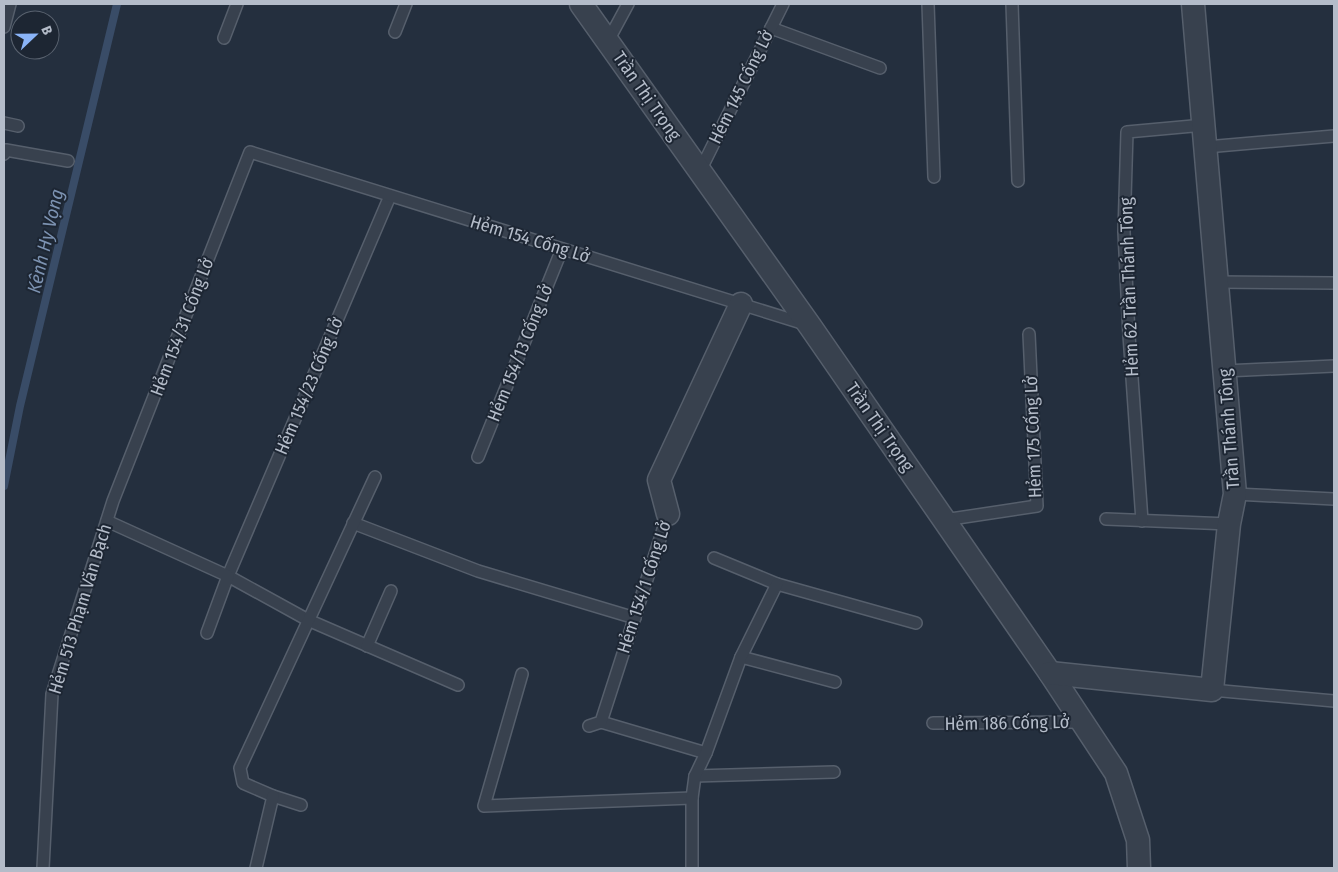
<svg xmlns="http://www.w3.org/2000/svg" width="1338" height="872" viewBox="0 0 1338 872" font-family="'Fira Sans Condensed',sans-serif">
<rect width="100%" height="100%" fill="#242f3e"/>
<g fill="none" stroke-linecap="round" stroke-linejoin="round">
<path stroke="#394c67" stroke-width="8" d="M4,486L20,406L117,4"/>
<g stroke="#565f6c" stroke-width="14">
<g id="lane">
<path d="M928,4L934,177"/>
<path d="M1012,4L1018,181"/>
<path d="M4,27L10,4"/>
<path d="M771,28L880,68"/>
<path d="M395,32L406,4"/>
<path d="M224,38L237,4"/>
<path d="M608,41L628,4"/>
<path d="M4,123L18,126"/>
<path d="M1206,147L1334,136"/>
<path d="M4,154L6,150L68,161"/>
<path d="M700,171L783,4"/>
<path d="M390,196L228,576L308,620L458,685"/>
<path d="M1217,282L1334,283"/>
<path d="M1225,371L1334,366"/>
<path d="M478,457L562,249"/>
<path d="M1235,494L1334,499"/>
<path d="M1106,519L1229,524"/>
<path d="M944,520L1037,506L1029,334"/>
<path d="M107,521L228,576L207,633"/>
<path d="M1142,521L1129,335L1124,232L1127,132L1204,125"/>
<path d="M353,523L478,571L635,618"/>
<path d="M714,558L777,584L916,623"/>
<path d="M367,646L391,591"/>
<path d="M741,657L835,682"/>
<path d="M522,674L484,806L692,798"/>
<path d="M1212,690L1334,701"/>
<path d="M601,722L706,753"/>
<path d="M933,723L1082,722"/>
<path d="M589,726L601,722L668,514"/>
<path d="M695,776L834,772"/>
<path d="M301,805L273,796L243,783L240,768L375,477"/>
<path d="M43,868L52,694L113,501L250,152L805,324"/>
<path d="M256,868L273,796"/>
<path d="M692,868V798L695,776L706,753L741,657L777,584"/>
</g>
</g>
<g stroke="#565f6c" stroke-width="25">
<g id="street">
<path d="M581,4L810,326L1050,673L1116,773L1138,840L1139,868"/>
<path d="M668,514L659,480L741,304"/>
<path d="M1050,673L1212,690L1229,524L1235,494L1193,4"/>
</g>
</g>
<use href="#lane" stroke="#38414e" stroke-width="11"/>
<use href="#street" stroke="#38414e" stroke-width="22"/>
</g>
<g text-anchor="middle" stroke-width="4" stroke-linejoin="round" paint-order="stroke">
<g font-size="18" fill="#b4bcc9" stroke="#1d2633">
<text transform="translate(741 87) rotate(-64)" y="6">Hẻm 145 Cống Lở</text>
<text transform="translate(647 96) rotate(55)" y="6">Trần Thị Trọng</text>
<text transform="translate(530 239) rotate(17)" y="6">Hẻm 154 Cống Lở</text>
<text transform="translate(1129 287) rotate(-92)" y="6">Hẻm 62 Trần Thánh Tông</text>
<text transform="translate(182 327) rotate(-69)" y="6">Hẻm 154/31 Cống Lở</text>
<text transform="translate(520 353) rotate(-68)" y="6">Hẻm 154/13 Cống Lở</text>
<text transform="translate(309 386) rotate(-67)" y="6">Hẻm 154/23 Cống Lở</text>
<text transform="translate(880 427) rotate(55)" y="6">Trần Thị Trọng</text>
<text transform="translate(1229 429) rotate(-94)" y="6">Trần Thánh Tông</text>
<text transform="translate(1033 437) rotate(-92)" y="6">Hẻm 175 Cống Lở</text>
<text transform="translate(644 587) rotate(-72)" y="6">Hẻm 154/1 Cống Lở</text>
<text transform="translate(80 609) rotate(-73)" y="6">Hẻm 513 Phạm Văn Bạch</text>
<text transform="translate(1007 723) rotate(-1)" y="6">Hẻm 186 Cống Lở</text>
</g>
<g font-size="19" font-style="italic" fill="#7c92b1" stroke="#1d2633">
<text transform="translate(45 241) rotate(-77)" y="7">Kênh Hy Vọng</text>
</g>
</g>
<rect width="1338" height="872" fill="none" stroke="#b4bcc9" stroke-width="10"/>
<g transform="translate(35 35) rotate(68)"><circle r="24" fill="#1d2633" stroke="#59626f"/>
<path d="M0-4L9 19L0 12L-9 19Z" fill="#8ab4f8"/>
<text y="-8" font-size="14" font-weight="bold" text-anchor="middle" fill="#b4bcc9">B</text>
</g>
</svg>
